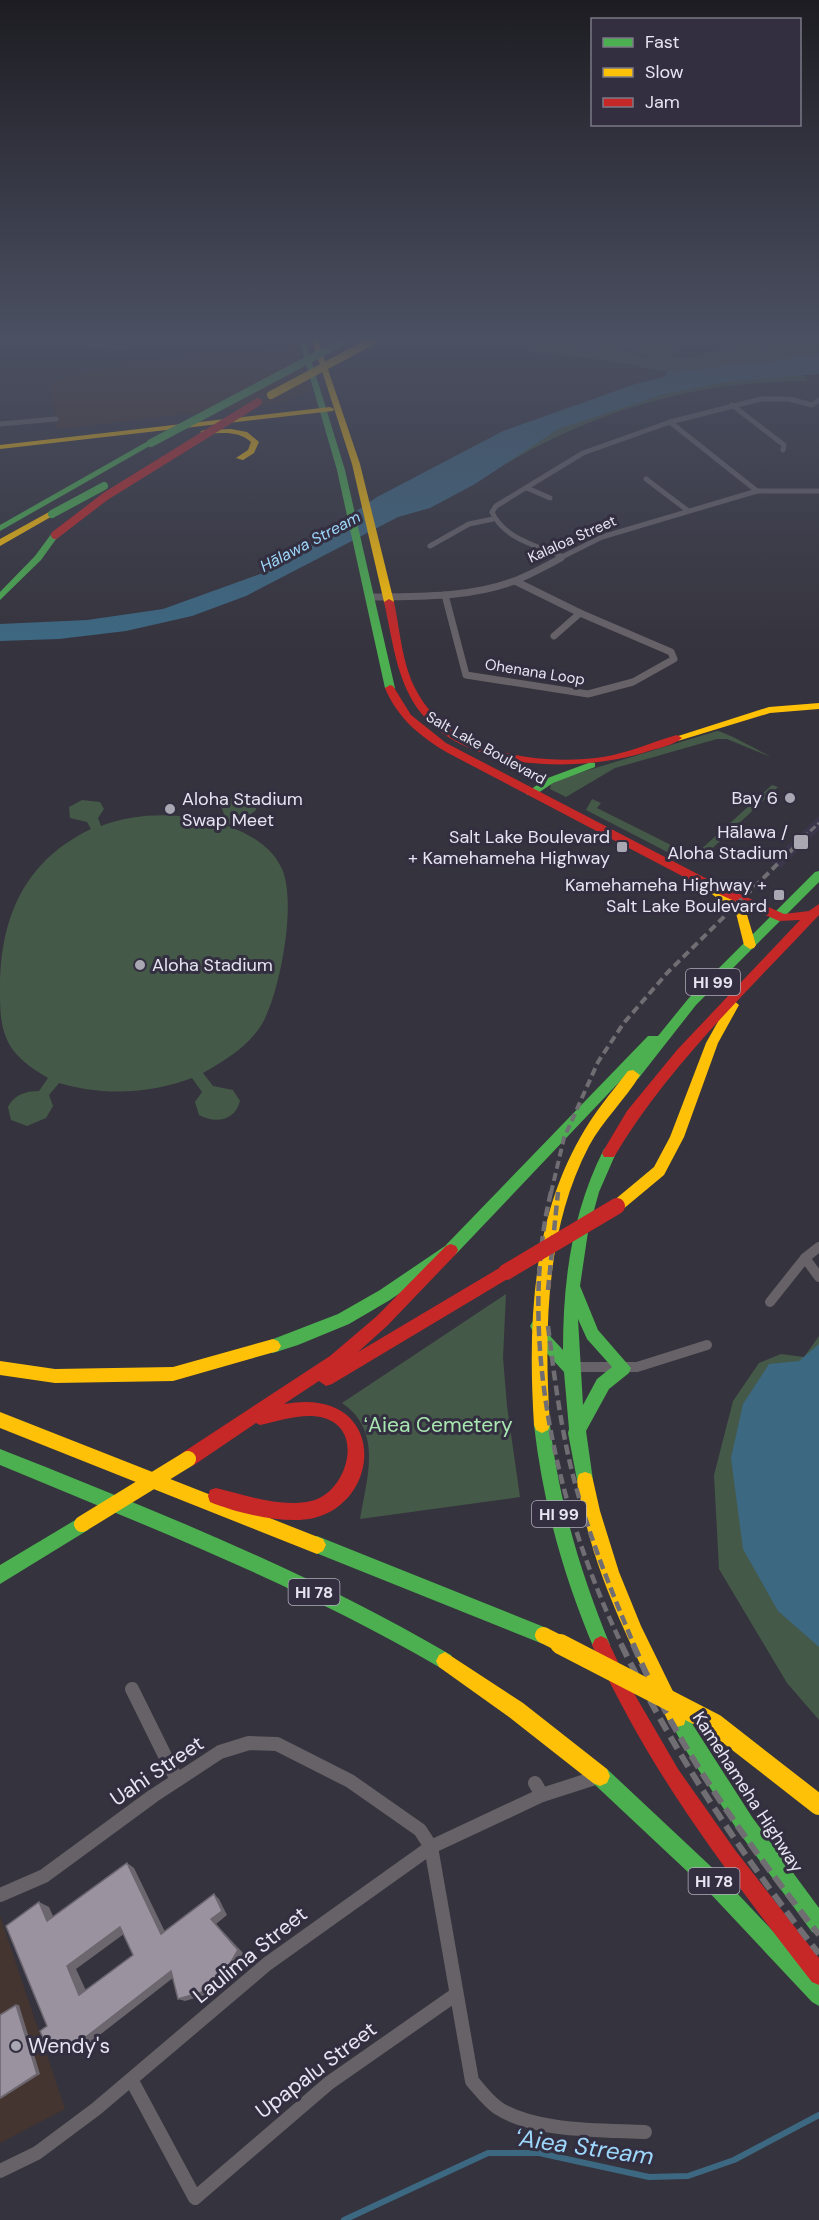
<svg xmlns="http://www.w3.org/2000/svg" width="819" height="2220" viewBox="0 0 819 2220" font-family="'DM Sans',sans-serif">
<rect width="100%" height="100%" fill="#35333d"/>
<g fill="#453530">
<path d="M280,340H296L299,355L311,390L282,403L57,429L51,388L58,381L78,374L162,359L284,349V344Z"/>
<path d="M0,1916L65,2109L0,2143Z"/>
</g>
<path fill="#3b364c" d="M819,816V830L781,868L770,862Z"/>
<g fill="#455948">
<path d="M488,340H568L587,348L607,341L646,358L649,357L626,347L648,341L673,340L680,352L669,353L671,357H691L745,340H819V362L664,377L667,372L604,360L525,351Z"/>
<path d="M800,373L808,381C692,381 585,413 488,475L491,462L533,435L681,383Z"/>
<path d="M717,731C726,732 760,751 771,757L727,739H717L615,768L566,797L550,789L551,784L559,779Z"/>
<path d="M772,785L778,787L704,856L677,857L586,810L592,799L601,803L597,808L685,852L690,848L698,852Z"/>
<path d="M243,795L256,802V810L247,817L235,818L228,826C249,834 271,846 281,867C298,899 280,993 262,1024C249,1046 224,1061 203,1073L213,1086L233,1090L240,1101C235,1121 215,1124 199,1115L195,1102L202,1092L192,1078C148,1094 104,1096 59,1083L49,1095L53,1106L46,1118L27,1126L11,1120L8,1107C14,1095 25,1091 39,1091L48,1078C36,1071 22,1062 13,1050C0,1032 0,1011 0,989C0,918 24,861 91,829L87,822L70,818L69,807L82,800L100,802L104,809L98,818L101,826C139,812 177,813 216,822L224,814L221,806L224,801Z"/>
<path d="M506,1294L503,1358L507,1406L520,1497L360,1519C367,1477 383,1431 342,1403Z"/>
<path d="M819,1336V1720L787,1683L719,1569L714,1475L733,1401L759,1363L781,1354L804,1357Z"/>
</g>
<g fill="#3d6882">
<path d="M819,353V374L724,382L664,394L558,429L475,484L430,508L398,517L246,596L192,616L126,631L59,639L0,641V624L87,620L163,609L266,572L377,497L503,431L635,384L664,377L668,372L765,363Z"/>
<path d="M819,1344V1647L778,1611L743,1549L731,1458L743,1404L769,1364L799,1361Z"/>
</g>
<g fill="none" stroke-linecap="round" stroke-linejoin="round">
<path stroke="#3d6882" stroke-width="6" d="M344,2220L488,2153H539L649,2177L688,2176L734,2160L819,2115"/>
<g stroke="#676268" stroke-width="5">
<path d="M73,340L75,344L123,347"/>
<path d="M615,340L626,345L634,341"/>
<path d="M732,405L784,445L783,450"/>
<path d="M670,422L757,491"/>
<path d="M0,424L56,419"/>
<path d="M646,479L687,510"/>
<path d="M527,488L550,498"/>
<path d="M430,546L469,524L493,519"/>
<path d="M561,556C537,546 503,538 492,512L496,506L583,453L670,422L761,399H789L812,405L819,400"/>
<path d="M558,559L602,537L757,491H819"/>
</g>
<g stroke="#676268" stroke-width="7">
<path d="M445,595L466,675L588,694L633,682L674,659L671,652L580,613L515,581"/>
<path d="M370,597C418,596 469,598 514,581C530,575 546,566 561,558"/>
<path d="M554,636L580,613"/>
</g>
<g stroke="#676268" stroke-width="10">
<path d="M805,1258L819,1277"/>
<path d="M770,1302L805,1258L819,1247"/>
<path d="M569,1367H637L707,1345"/>
</g>
<g stroke="#676268" stroke-width="14">
<path d="M132,1689L177,1780"/>
<path d="M535,1783L542,1795"/>
<path d="M0,1895L44,1876L153,1796L220,1752L249,1743L277,1744L350,1781L420,1830L431,1847L472,2081C480,2090 488,2101 498,2108C535,2132 602,2130 645,2132"/>
<path d="M132,2081L195,2198L329,2083L455,1995"/>
<path d="M0,2171L37,2153L96,2109L267,1964L431,1847L542,1795L598,1777"/>
</g>
<g fill="#4caf50" fill-rule="evenodd">
<path d="M299,340H305L345,470L395,688L393,690L385,688L337,470Z"/>
<path d="M148,441L155,443L0,531V525Z"/>
<path d="M52,533L59,535L41,560L0,600V592L35,556Z"/>
<path d="M591,762L595,763V767L553,783L535,795H527L526,793L545,779Z"/>
<path d="M819,871V882L696,1005L638,1079L633,1080L626,1075L456,1254L390,1300L349,1324L298,1345L273,1353L268,1351L265,1346L268,1341L338,1314L380,1290L445,1246L648,1036H658L688,999L815,872Z"/>
<path d="M609,1147L614,1149L616,1153L599,1192L588,1232L580,1286L598,1330L631,1368L629,1373L609,1389L586,1431L593,1480L591,1486L585,1488L579,1486L577,1480L568,1433L569,1429L564,1372L541,1347L530,1326L533,1321L538,1319L543,1321L551,1337L563,1350C563,1280 572,1212 604,1149ZM578,1319L587,1339L612,1367L597,1379L583,1405Z"/>
<path d="M542,1417L548,1420L550,1425C559,1502 581,1574 610,1645L607,1651L601,1654L595,1651C564,1578 543,1504 534,1425L536,1420Z"/>
<path d="M0,1449C154,1510 308,1571 451,1655L454,1661L451,1667L445,1670L439,1667C299,1585 149,1527 0,1465Z"/>
<path d="M82,1516L88,1518L91,1524L88,1530L0,1584V1565Z"/>
<path d="M317,1536L549,1629L552,1635L549,1641L543,1644L311,1551L308,1545L311,1539Z"/>
<path d="M677,1709L684,1711L752,1817L819,1908V1935L812,1932L738,1831L687,1752L668,1718L670,1711Z"/>
<path d="M600,1766L607,1769L720,1875L819,1980V2006L812,2002L706,1889L593,1783L590,1776L593,1769Z"/>
</g>
<g fill="#ffc107" fill-rule="evenodd">
<path d="M312,340H318L360,464L394,602L392,604L384,602L352,464Z"/>
<path d="M330,407L334,409L333,411L0,449V445Z"/>
<path d="M231,429L247,432L259,442L254,453L243,460L236,458L248,450L251,442C238,430 221,433 204,434L200,432L204,430Z"/>
<path d="M49,512L56,514L0,546V539Z"/>
<path d="M819,703V709L770,713L681,740L677,741L672,738L769,707Z"/>
<path d="M707,880L745,908L756,945L754,948L750,949L744,945L736,913L703,887L701,884L703,881Z"/>
<path d="M733,1000L739,1005L718,1043L684,1137L664,1175L622,1210L617,1212L612,1210L610,1206L612,1202L654,1167L670,1137L706,1043L729,1002Z"/>
<path d="M633,1070L640,1075C625,1100 603,1120 589,1146C545,1230 544,1333 550,1425L548,1430L542,1433L536,1430L534,1425C528,1329 531,1224 580,1138C593,1114 611,1093 628,1071Z"/>
<path d="M273,1339L278,1341L281,1346L278,1351L173,1381L55,1383L0,1375V1361L55,1369L173,1367Z"/>
<path d="M0,1412L323,1539L326,1545L323,1551L317,1554L0,1428Z"/>
<path d="M585,1472L591,1474L593,1480L600,1511L619,1572L641,1626L686,1718L684,1725L677,1727L670,1725C635,1653 596,1580 581,1501C579,1492 575,1483 579,1474Z"/>
<path d="M445,1652L523,1703L607,1769L610,1776L607,1783L600,1786L593,1783L509,1717L439,1667L436,1661L439,1655Z"/>
</g>
<g fill="#c62828" fill-rule="evenodd">
<path d="M389,599L394,602C400,630 402,664 416,690C449,754 539,766 603,757C628,753 652,742 677,735L682,738C674,745 659,748 649,751C582,773 470,773 421,713C396,681 393,641 384,602Z"/>
<path d="M390,685L393,686L411,715L446,743L711,881L784,914L809,911L819,904V915C747,992 668,1066 614,1157H604L602,1153L627,1111L677,1050L800,920L779,921L703,887L448,753C421,737 398,719 385,688Z"/>
<path d="M451,1244L456,1246L458,1250L456,1254L387,1326L358,1352L501,1267L506,1266L511,1267L513,1272L511,1277L332,1384L326,1386L319,1381L284,1404C386,1385 385,1500 314,1518C285,1525 237,1513 210,1502L208,1496L210,1490L216,1488C246,1495 280,1508 311,1501C346,1494 366,1430 324,1418C304,1412 280,1421 260,1425L256,1423L194,1465L188,1467L182,1465L180,1459L182,1453L330,1356L377,1316L446,1246Z"/>
<path d="M601,1636L607,1639L628,1683L678,1769L735,1850L819,1958V1985L812,1982C728,1874 652,1776 595,1651L592,1645L595,1639Z"/>
</g>
<path stroke="#706d73" stroke-width="3" stroke-dasharray="7 3" stroke-linecap="butt" d="M803,838L819,823"/>
<path stroke="#706d73" stroke-width="4" stroke-dasharray="8 4.5" stroke-linecap="butt" d="M551,1193L564,1138L598,1062L623,1024L668,972L805,837"/>
<g stroke="#706d73" stroke-width="4.5" stroke-dasharray="10 5" stroke-linecap="butt">
<path d="M551,1192C516,1337 558,1513 622,1645"/>
<path d="M548,1290L558,1192"/>
<path d="M548,1326C555,1382 562,1439 578,1494C593,1546 613,1595 634,1645"/>
</g>
<g stroke="#706d73" stroke-width="6" stroke-dasharray="14 7" stroke-linecap="butt">
<path d="M621,1644C675,1755 743,1857 819,1954"/>
<path d="M633,1644C678,1750 749,1845 819,1935"/>
</g>
<g stroke="#4caf50" stroke-width="8">
<path d="M151,443L346,340"/>
<path d="M52,514L104,486"/>
</g>
<path stroke="#ffc107" stroke-width="8" d="M271,395L374,340"/>
<g stroke="#ffc107" stroke-width="16">
<path d="M82,1524L188,1459"/>
<path d="M543,1635L563,1645"/>
</g>
<path stroke="#ffc107" stroke-width="20" d="M560,1644L715,1724L819,1805"/>
<path stroke="#c62828" stroke-width="8" d="M55,535L106,496L258,402"/>
<path stroke="#c62828" stroke-width="16" d="M506,1272L617,1206"/>
</g>
<g fill="#6c666f">
<path d="M127,1863L134,1868L168,1938L161,1934Z"/>
<path d="M214,1894L219,1899L227,1915L216,1924L243,1953L222,1990L185,2001L178,1999L211,1919Z"/>
<path d="M39,1902L49,1907L57,1925L47,1921Z"/>
<path d="M120,1927L128,1931L76,1969L89,1997L79,1995L67,1966Z"/>
<path d="M171,1971L178,1974L74,2055L64,2054Z"/>
<path d="M16,2005H19L40,2074L2,2098L0,2099Z"/>
<path d="M59,2042L69,2043L58,2051H48Z"/>
</g>
<g fill="#9a929e" stroke="#6c666f" stroke-width="1.5" fill-rule="evenodd">
<path d="M127,1863L161,1934L214,1894L222,1911L211,1919L238,1950L216,1988L178,1999L171,1971L64,2054L59,2042L48,2051L40,2031L47,2026L6,1926L39,1902L47,1921ZM120,1927L133,1955L79,1995L67,1966Z"/>
<path d="M16,2005L37,2074L0,2098V2015Z"/>
</g>
<linearGradient id="sky" x2="0" y2="1"><stop stop-color="#1d1c22"/><stop offset="0.52" stop-color="#4b5062"/><stop offset="1" stop-color="#4b5062" stop-opacity="0"/></linearGradient>
<rect width="819" height="650" fill="url(#sky)"/>
<g fill="#a9a7b2" stroke="#332f41" stroke-width="2">
<circle cx="790" cy="798" r="6"/>
<circle cx="170" cy="809" r="6"/>
<rect x="793" y="834" width="16" height="16" rx="3"/>
<rect x="616" y="841" width="12" height="12" rx="3"/>
<rect x="773" y="889" width="12" height="12" rx="3"/>
<circle cx="140" cy="965" r="6"/>
<circle cx="16" cy="2046" r="6"/>
</g>
<g text-anchor="middle" stroke-width="6" stroke-linejoin="round" paint-order="stroke">
<g font-size="15" fill="#e7e5f1" stroke="#332f41">
<text transform="translate(572 539) rotate(-24)" y="5">Kalaloa Street</text>
<text transform="translate(535 672) rotate(9)" y="5">Ohenana Loop</text>
<text transform="translate(486 748) rotate(29)" y="5">Salt Lake Boulevard</text>
</g>
<g font-size="16" font-style="italic" fill="#9dd7fb" stroke="#332f41">
<text transform="translate(310 541) rotate(-28)" y="6">Hālawa Stream</text>
</g>
<g fill="#332f41" stroke="#b1aebc" stroke-width="1.5">
<rect x="686" y="969" width="54" height="26" rx="4.5"/>
<rect x="532" y="1501" width="54" height="26" rx="4.5"/>
<rect x="288.5" y="1579" width="51" height="26" rx="4.5"/>
<rect x="688.5" y="1868" width="51" height="26" rx="4.5"/>
</g>
<g font-size="16" font-weight="bold" fill="#e7e5f1">
<text x="713" y="988">HI 99</text>
<text x="559" y="1520">HI 99</text>
<text x="314" y="1598">HI 78</text>
<text x="714" y="1887">HI 78</text>
</g>
<g font-size="18" fill="#e7e5f1" stroke="#332f41" text-anchor="end">
<text x="778" y="804">Bay 6</text>
<text x="182" y="805" text-anchor="start">Aloha Stadium<tspan x="182" dy="21">Swap Meet</tspan></text>
<text x="788" y="838">Hālawa /<tspan x="788" dy="21">Aloha Stadium</tspan></text>
<text x="610" y="843">Salt Lake Boulevard<tspan x="610" dy="21">+ Kamehameha Highway</tspan></text>
<text x="767" y="891">Kamehameha Highway +<tspan x="767" dy="21">Salt Lake Boulevard</tspan></text>
<text x="152" y="971" text-anchor="start">Aloha Stadium</text>
</g>
<g font-size="18" fill="#e7e5f1" stroke="#332f41">
<text transform="translate(748 1792) rotate(57)" y="6">Kamehameha Highway</text>
</g>
<g font-size="21" fill="#a9e7b0" stroke="#332f41">
<text x="438" y="1432">ʻAiea Cemetery</text>
</g>
<g font-size="21" fill="#e7e5f1" stroke="#332f41">
<text transform="translate(157 1771) rotate(-34)" y="7">Uahi Street</text>
<text transform="translate(250 1955) rotate(-39)" y="7">Laulima Street</text>
<text transform="translate(316 2070) rotate(-37)" y="7">Upapalu Street</text>
</g>
<g font-size="21" fill="#e7e5f1" stroke="#332f41" text-anchor="start">
<text x="28" y="2053">Wendy's</text>
</g>
<g font-size="24" font-style="italic" fill="#9dd7fb" stroke="#332f41">
<text transform="translate(584 2147) rotate(8)" y="8">ʻAiea Stream</text>
</g>
</g>
<rect x="591" y="18" width="210" height="108" fill="#332f41" stroke="#7b7887" stroke-width="1.5"/>
<rect x="603" y="38" width="30" height="9" fill="#4caf50" stroke="#7b7887" stroke-width="1.5"/>
<text x="645" y="48" font-size="18" fill="#e7e5f1">Fast</text>
<rect x="603" y="68" width="30" height="9" fill="#ffc107" stroke="#7b7887" stroke-width="1.5"/>
<text x="645" y="78" font-size="18" fill="#e7e5f1">Slow</text>
<rect x="603" y="98" width="30" height="9" fill="#c62828" stroke="#7b7887" stroke-width="1.5"/>
<text x="645" y="108" font-size="18" fill="#e7e5f1">Jam</text>
</svg>
